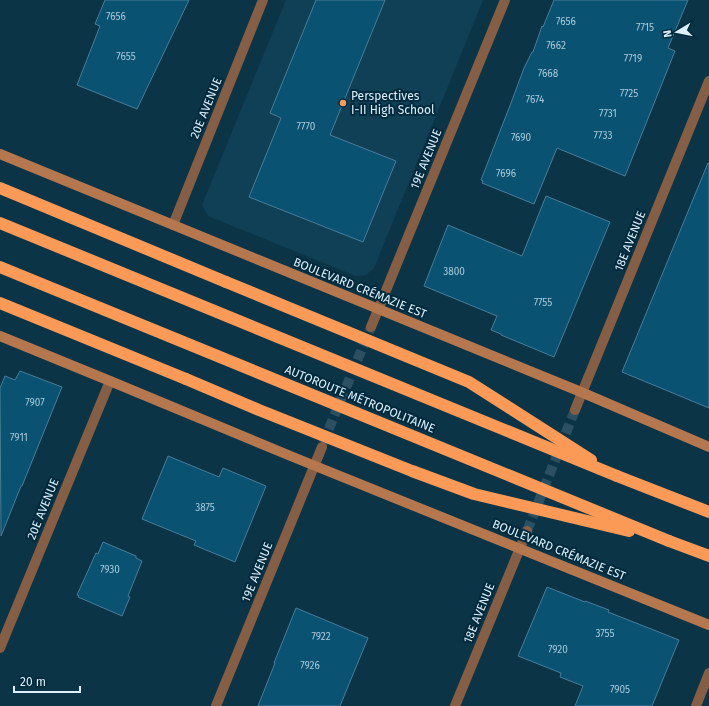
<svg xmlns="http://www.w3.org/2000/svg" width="709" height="706" viewBox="0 0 709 706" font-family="'Fira Sans',sans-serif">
<rect width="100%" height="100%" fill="#0c3447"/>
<path fill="#104056" d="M286,0H483L374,268L366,275L356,276L208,216L202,205Z"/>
<g fill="#095271" stroke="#4a7d99">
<path d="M105,0H189L137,109L77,85L100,26L95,24Z"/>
<path d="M316,0H385L330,135L396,161L363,242L249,197L281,118L270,113Z"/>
<path d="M554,0H688L668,48L675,51L625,176L557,148L534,204L482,183L483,181L481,180L511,103L524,68L532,52H533L542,26L543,27Z"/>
<path d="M708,163H709V408L622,372Z"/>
<path d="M546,196L610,222L554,357L501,335V334L491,330L497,316L424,286L448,225L522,256Z"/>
<path d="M20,371L62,387L22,486H21L1,536L0,388L5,376L15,380Z"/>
<path d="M168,456L219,477L223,468L266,486L235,562L194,545L196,541L142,519Z"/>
<path d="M103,542L136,556V558L142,561L128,596L130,597L122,616L78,597L79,596L77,595L96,553L98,554Z"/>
<path d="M547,587L585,602V601L609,610L608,612L679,640L652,706H575L583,686L560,677L561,673L518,656Z"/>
<path d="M296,608L368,638L340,706H258L275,663H274Z"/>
</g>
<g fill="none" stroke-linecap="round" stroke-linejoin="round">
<g stroke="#2b5062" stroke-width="10" stroke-dasharray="10 5" stroke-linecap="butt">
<path d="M323,443L371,327"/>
<path d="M527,531L575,410"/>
</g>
<g stroke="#855e44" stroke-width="10">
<path d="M173,225L263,0"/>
<path d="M371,327L505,0"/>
<path d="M575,410L709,81"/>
<path d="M0,648L110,381"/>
<path d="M216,706L322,447"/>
<path d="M455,706L527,531"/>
<path d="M696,706L709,673"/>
</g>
<g stroke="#b5774d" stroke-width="10">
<path d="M0,154L581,392L709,447"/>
<path d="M0,336L110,381L293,457L709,625"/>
</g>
<g stroke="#fa9a56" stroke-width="12">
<path d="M0,188L226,282"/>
<path d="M0,303L186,379"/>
<path d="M617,476L709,512"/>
<path d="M669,541L709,556"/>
</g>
<g stroke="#fa9a56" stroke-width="12">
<path d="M0,223L617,476"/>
<path d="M0,267L669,541"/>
<path d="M226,282L469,382L591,460"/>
<path d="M186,379L259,410L412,471L474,494L629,531"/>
</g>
</g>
<circle fill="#fe9c57" stroke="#012a3d" stroke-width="1.5" cx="343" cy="103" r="4"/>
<g text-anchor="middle" stroke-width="4" stroke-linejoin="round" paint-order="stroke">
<g font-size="10" fill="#a7c8da">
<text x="116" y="20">7656</text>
<text x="566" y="25">7656</text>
<text x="645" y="31">7715</text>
<text x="556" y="49">7662</text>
<text x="126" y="60">7655</text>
<text x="633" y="62">7719</text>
<text x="548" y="77">7668</text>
<text x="629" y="97">7725</text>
<text x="535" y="103">7674</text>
<text x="608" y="117">7731</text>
<text x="306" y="130">7770</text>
<text x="603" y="139">7733</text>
<text x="521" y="141">7690</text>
<text x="506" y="177">7696</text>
<text x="454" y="275">3800</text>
<text x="543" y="306">7755</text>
<text x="35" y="406">7907</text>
<text x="19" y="441">7911</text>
<text x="205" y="511">3875</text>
<text x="110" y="573">7930</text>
<text x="605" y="637">3755</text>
<text x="321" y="640">7922</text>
<text x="558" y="653">7920</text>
<text x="310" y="669">7926</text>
<text x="620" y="693">7905</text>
</g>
<g font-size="12" fill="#dcf0fd" stroke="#012a3d" text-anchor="start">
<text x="351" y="100">Perspectives<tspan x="351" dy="14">I-II High School</tspan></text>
</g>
<g font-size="12" fill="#dcf0fd" stroke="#012a3d">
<text transform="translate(206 108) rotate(-68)" y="4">20E AVENUE</text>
<text transform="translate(426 159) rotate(-68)" y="4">19E AVENUE</text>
<text transform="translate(630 241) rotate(-68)" y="4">18E AVENUE</text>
<text transform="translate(360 288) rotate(22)" y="4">BOULEVARD CRÉMAZIE EST</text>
<text transform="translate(360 399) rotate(22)" y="4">AUTOROUTE MÉTROPOLITAINE</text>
<text transform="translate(43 509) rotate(-68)" y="4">20E AVENUE</text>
<text transform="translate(559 550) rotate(22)" y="4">BOULEVARD CRÉMAZIE EST</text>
<text transform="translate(257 572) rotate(-68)" y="4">19E AVENUE</text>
<text transform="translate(479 613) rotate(-68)" y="4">18E AVENUE</text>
</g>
</g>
<g transform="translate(677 32) rotate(260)" stroke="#012a3d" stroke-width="3" paint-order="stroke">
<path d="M0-3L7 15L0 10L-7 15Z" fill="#dcf0fd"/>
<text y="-6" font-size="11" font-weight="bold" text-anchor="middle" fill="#dcf0fd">N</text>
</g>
<path d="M14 686v6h66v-6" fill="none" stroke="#dcf0fd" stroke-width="2"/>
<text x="20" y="686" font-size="12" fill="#dcf0fd" stroke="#012a3d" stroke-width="3" paint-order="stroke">20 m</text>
</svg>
